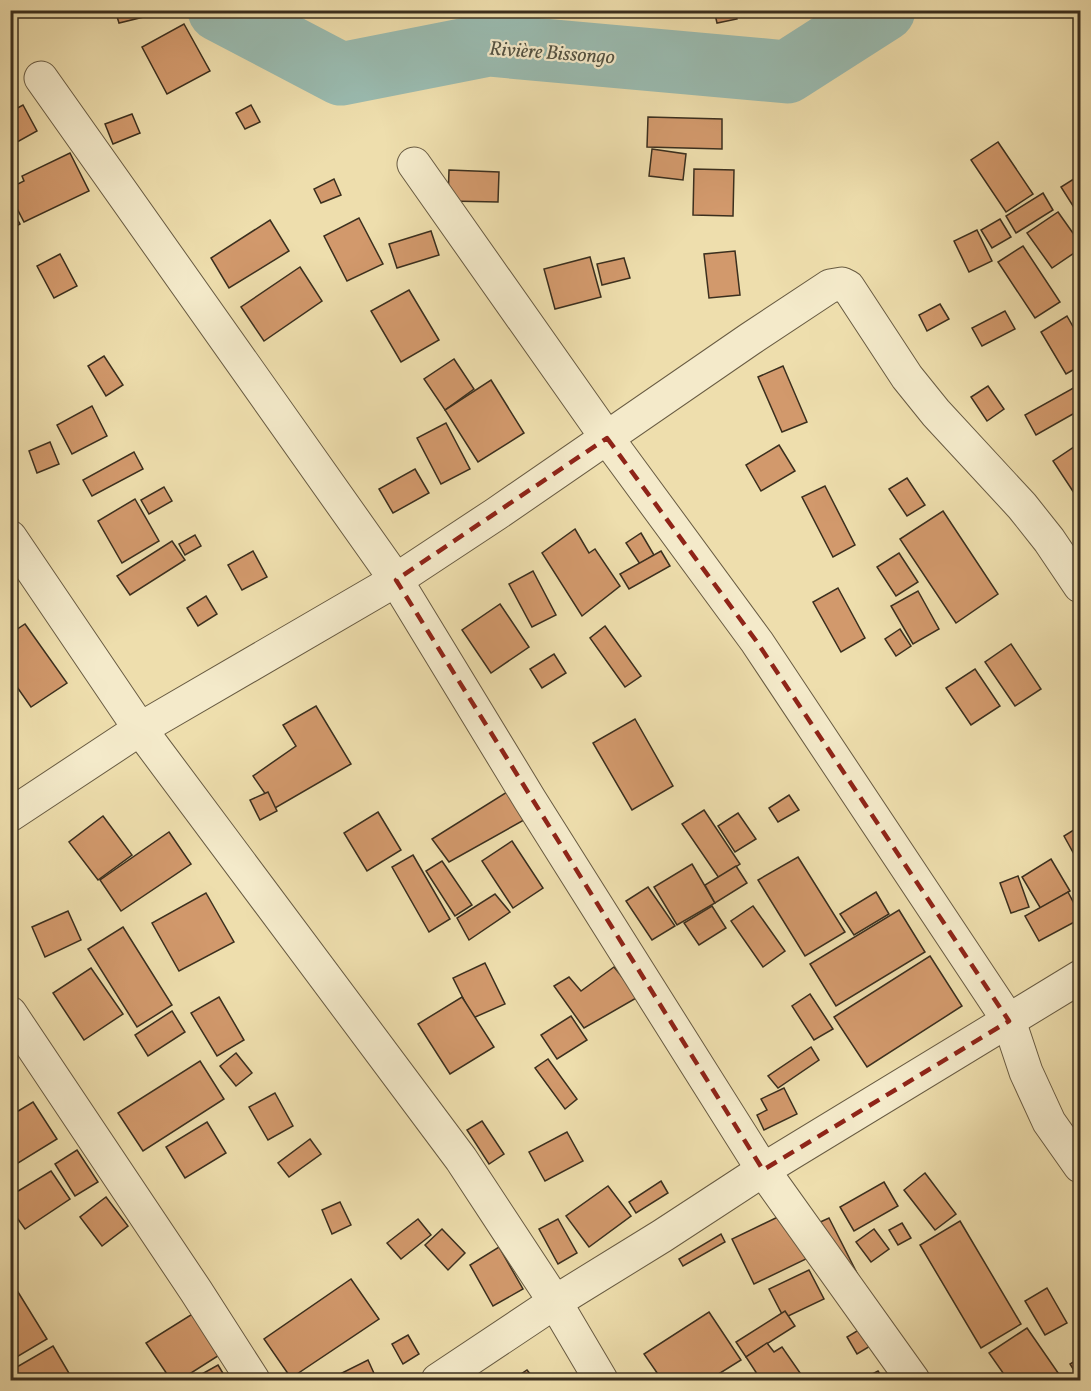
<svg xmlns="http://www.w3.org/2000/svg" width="1091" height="1391" viewBox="0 0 1091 1391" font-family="Vollkorn,serif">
<rect width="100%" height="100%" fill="#eedead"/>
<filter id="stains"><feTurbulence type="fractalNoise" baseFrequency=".00333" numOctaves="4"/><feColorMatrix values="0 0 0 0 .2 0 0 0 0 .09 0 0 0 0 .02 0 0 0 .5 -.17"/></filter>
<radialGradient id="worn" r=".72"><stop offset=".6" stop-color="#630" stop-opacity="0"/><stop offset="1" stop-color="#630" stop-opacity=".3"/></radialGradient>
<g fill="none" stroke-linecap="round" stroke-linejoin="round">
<path stroke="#9abbb0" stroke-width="63" d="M219,10L341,74L488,45L787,72L884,10"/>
</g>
<g fill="#d2996c" stroke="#3b2f1e" stroke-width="1.5">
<path d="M115,10H167L168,11L119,23Z"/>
<path d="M714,10H735L737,19L717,23Z"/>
<path d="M184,24L210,71L167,94L142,47Z"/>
<path d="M23,105L37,131L10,146V112Z"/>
<path d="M251,105L260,122L245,129L236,113Z"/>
<path d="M132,114L140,133L113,144L105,124Z"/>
<path d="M648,117L722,119V149L647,147Z"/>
<path d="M998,142L1033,194L1006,212L971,160Z"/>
<path d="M652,149L686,154L683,180L649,176Z"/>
<path d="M70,153L89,191L24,222L10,195V188L24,181L22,176Z"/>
<path d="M694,169L734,170L733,216L693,215Z"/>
<path d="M449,170L499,172L498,202L448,201Z"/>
<path d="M1080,175V217L1061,187Z"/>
<path d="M334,179L341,195L321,203L314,189Z"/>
<path d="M1043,193L1053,210L1016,233L1006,216Z"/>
<path d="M10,207L20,224L10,230Z"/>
<path d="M1058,212L1080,243V249L1052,268L1027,233Z"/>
<path d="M359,218L383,264L347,281L324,236Z"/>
<path d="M1000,219L1011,237L992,248L981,230Z"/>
<path d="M270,220L289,251L229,288L211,258Z"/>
<path d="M977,230L992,261L969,272L954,241Z"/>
<path d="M431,231L439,255L397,268L389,244Z"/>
<path d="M1023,246L1060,302L1035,318L998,262Z"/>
<path d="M735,251L740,295L709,298L704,254Z"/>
<path d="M60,254L77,286L54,298L37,266Z"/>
<path d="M590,257L601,297L555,309L544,269Z"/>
<path d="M624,258L630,278L602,285L597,264Z"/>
<path d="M300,267L322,301L264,341L241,307Z"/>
<path d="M409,290L439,340L401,362L371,311Z"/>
<path d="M940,304L949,319L927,331L919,315Z"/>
<path d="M1005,311L1015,329L982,346L972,328Z"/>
<path d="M1067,316L1080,339V366L1066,374L1041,332Z"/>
<path d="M104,356L123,385L106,396L88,366Z"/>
<path d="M454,359L474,389L445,410L424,379Z"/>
<path d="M783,366L807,422L782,432L758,377Z"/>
<path d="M491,380L524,433L478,462L445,410Z"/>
<path d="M988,386L1004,409L987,421L971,397Z"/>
<path d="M1077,386L1080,392V410L1036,435L1025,415Z"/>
<path d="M92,406L107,436L72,454L57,425Z"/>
<path d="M446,423L470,469L441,484L417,438Z"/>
<path d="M50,442L59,464L37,473L29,451Z"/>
<path d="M1080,443V502L1053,461Z"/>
<path d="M779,445L795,471L761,491L746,465Z"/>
<path d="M134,452L143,469L92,496L83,480Z"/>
<path d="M415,469L429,493L393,513L379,489Z"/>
<path d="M907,478L925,505L907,516L889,489Z"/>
<path d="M825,486L855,545L833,557L802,497Z"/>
<path d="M164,487L172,501L149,514L141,500Z"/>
<path d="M135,499L159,541L122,563L98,521Z"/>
<path d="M943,511L998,594L956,623L900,539Z"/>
<path d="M575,529L589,553L595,549L620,586L582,616L542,553Z"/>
<path d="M641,533L654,555L640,564L626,543Z"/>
<path d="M195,535L201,546L185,555L179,544Z"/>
<path d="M172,541L185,560L130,595L117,576Z"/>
<path d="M253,551L267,577L242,590L228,565Z"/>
<path d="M661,551L670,566L629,589L620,574Z"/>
<path d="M899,553L918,582L896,596L877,567Z"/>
<path d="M533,571L556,615L532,627L509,584Z"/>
<path d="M838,588L865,638L841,652L813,602Z"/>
<path d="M918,591L939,629L913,644L891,606Z"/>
<path d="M206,596L217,614L198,626L187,608Z"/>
<path d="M500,604L529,647L491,673L462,630Z"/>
<path d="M25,624L67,683L31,707L10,677V634Z"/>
<path d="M605,626L641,676L625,687L590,638Z"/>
<path d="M900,629L911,646L896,656L885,639Z"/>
<path d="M1011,644L1041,689L1015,706L985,662Z"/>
<path d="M554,654L566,673L542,688L530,669Z"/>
<path d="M975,669L1000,706L971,725L946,688Z"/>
<path d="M316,706L351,764L275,808L253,776L296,746L283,725Z"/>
<path d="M635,719L673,786L632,810L593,743Z"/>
<path d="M268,792L277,811L260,820L250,800Z"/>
<path d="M507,792L524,820L449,862L432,839Z"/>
<path d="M789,795L799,810L778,822L769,808Z"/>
<path d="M704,810L740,864L719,878L682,824Z"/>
<path d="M378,812L401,850L367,871L344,833Z"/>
<path d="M738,813L756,839L735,852L718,826Z"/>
<path d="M103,816L132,855L98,880L69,842Z"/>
<path d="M1080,826V865L1064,836Z"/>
<path d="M169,832L191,864L121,911L100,880Z"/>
<path d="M512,841L543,888L513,908L482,861Z"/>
<path d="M413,855L450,919L429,932L392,867Z"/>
<path d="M798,857L845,932L805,956L758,880Z"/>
<path d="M1051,859L1070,891L1041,909L1022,877Z"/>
<path d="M442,861L472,905L455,916L426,871Z"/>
<path d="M692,864L715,903L677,925L654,887Z"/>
<path d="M736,866L747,883L715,903L705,885Z"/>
<path d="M1018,876L1029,907L1011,913L1000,883Z"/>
<path d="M648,887L675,926L652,940L626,901Z"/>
<path d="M876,892L889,914L854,935L840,914Z"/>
<path d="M1068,892L1080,915V919L1039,941L1025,916Z"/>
<path d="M206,893L234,942L179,971L152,923Z"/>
<path d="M495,894L510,912L469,940L457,918Z"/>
<path d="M712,906L726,928L699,945L684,923Z"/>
<path d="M753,906L785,951L763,967L731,921Z"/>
<path d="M899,910L925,952L836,1006L810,964Z"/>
<path d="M68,911L81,940L45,957L32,927Z"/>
<path d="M123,927L172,1005L137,1027L88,949Z"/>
<path d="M930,956L962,1006L867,1067L834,1017Z"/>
<path d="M485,963L505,1004L473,1018L453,978Z"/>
<path d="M614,967L638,997L584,1028L554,986L569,977L581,991Z"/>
<path d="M91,968L123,1014L84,1040L53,993Z"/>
<path d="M810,994L833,1029L814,1040L792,1006Z"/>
<path d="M219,997L244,1040L217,1056L191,1013Z"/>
<path d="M462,997L494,1047L450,1074L418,1024Z"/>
<path d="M172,1011L185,1032L148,1056L135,1035Z"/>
<path d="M571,1016L587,1040L557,1059L541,1035Z"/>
<path d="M811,1047L819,1060L778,1088L768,1076Z"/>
<path d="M236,1053L252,1073L236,1086L220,1066Z"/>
<path d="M548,1059L577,1099L565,1109L535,1068Z"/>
<path d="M200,1061L224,1099L143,1151L118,1113Z"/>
<path d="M784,1088L797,1114L764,1130L757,1115L767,1110L761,1099Z"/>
<path d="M275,1093L293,1126L268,1140L249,1107Z"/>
<path d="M33,1102L57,1139L10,1168V1116Z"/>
<path d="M482,1121L504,1154L489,1164L467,1130Z"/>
<path d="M207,1122L226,1153L185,1178L166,1147Z"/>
<path d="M567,1132L583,1161L545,1181L529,1152Z"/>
<path d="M310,1139L321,1154L289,1177L278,1163Z"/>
<path d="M77,1150L98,1182L75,1196L55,1164Z"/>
<path d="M51,1171L70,1199L25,1229L10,1208V1196Z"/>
<path d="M925,1173L956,1214L935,1230L904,1190Z"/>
<path d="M661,1181L668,1193L636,1213L629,1202Z"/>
<path d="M884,1182L898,1206L854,1231L840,1207Z"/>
<path d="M608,1186L631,1216L589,1247L566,1216Z"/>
<path d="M106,1197L128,1226L102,1246L80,1217Z"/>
<path d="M340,1202L351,1225L332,1234L322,1210Z"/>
<path d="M784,1214L806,1259L754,1284L732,1239Z"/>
<path d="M829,1218L859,1277L805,1229Z"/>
<path d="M418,1219L431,1235L401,1259L387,1243Z"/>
<path d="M558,1219L577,1253L558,1264L539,1229Z"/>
<path d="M960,1221L1021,1324L981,1348L920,1245Z"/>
<path d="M902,1223L911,1238L898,1245L889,1230Z"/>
<path d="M442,1229L465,1253L448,1270L425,1245Z"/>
<path d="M874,1229L889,1249L871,1262L856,1242Z"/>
<path d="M721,1234L725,1242L683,1266L679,1259Z"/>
<path d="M499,1247L523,1289L493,1306L470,1265Z"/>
<path d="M809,1270L824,1299L784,1318L769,1289Z"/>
<path d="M10,1279L47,1339L10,1361Z"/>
<path d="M351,1279L379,1319L291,1378L264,1339Z"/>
<path d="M1047,1288L1067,1323L1045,1335L1025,1301Z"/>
<path d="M785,1311L795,1326L746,1357L736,1342Z"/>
<path d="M709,1312L741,1360L709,1380H662L644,1354Z"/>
<path d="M194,1313L221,1354L180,1380H171L146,1343Z"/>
<path d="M862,1328L872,1345L857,1354L847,1337Z"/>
<path d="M1027,1328L1063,1380H1008L989,1353Z"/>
<path d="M408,1335L419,1354L403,1364L392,1344Z"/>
<path d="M767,1343L774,1352L782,1347L805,1380H761L746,1357Z"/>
<path d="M53,1346L73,1380H10V1371Z"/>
<path d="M1080,1358V1380L1070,1364Z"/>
<path d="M368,1360L377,1380H328Z"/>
<path d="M218,1365L227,1380H191Z"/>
<path d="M527,1370L535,1380H512Z"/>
<path d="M878,1371L884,1380H861Z"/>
</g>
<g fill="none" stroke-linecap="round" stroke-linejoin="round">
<g stroke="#685b42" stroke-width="35">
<g id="minor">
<path d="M41,78L396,580L530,800L763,1170L913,1380"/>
<path d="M414,164L607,438L757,642L1009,1021L1026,1072L1049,1122L1080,1166"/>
<path d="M10,537L140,729L461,1159L555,1302L601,1380"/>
<path d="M10,815L140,729L396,580L496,514L750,339L830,286L842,284L848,287L907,377L936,413L1022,506L1049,540L1080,586"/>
<path d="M10,1013L196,1291L253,1380"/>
<path d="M438,1380L555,1302L662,1236L763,1170L1080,977"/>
</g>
</g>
<use href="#minor" stroke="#f4eaca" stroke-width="33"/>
</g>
<path fill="none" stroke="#8f2418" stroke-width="4.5" stroke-dasharray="12 8" stroke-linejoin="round" d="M607,438L757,642L1009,1021L763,1170L396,580Z"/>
<g text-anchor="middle" stroke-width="4.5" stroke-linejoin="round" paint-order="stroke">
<g font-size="20" font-style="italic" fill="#535242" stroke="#f4eaca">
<text transform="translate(552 52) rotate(4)" y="7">Rivière Bissongo</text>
</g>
</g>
<rect width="1091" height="1391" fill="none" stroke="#eedead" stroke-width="36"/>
<rect x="12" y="12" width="1067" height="1367" fill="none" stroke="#3b2f1e" stroke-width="3"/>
<rect x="18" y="18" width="1055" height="1355" fill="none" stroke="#3b2f1e" stroke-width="1.5"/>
<rect width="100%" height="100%" filter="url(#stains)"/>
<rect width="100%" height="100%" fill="url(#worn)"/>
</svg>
